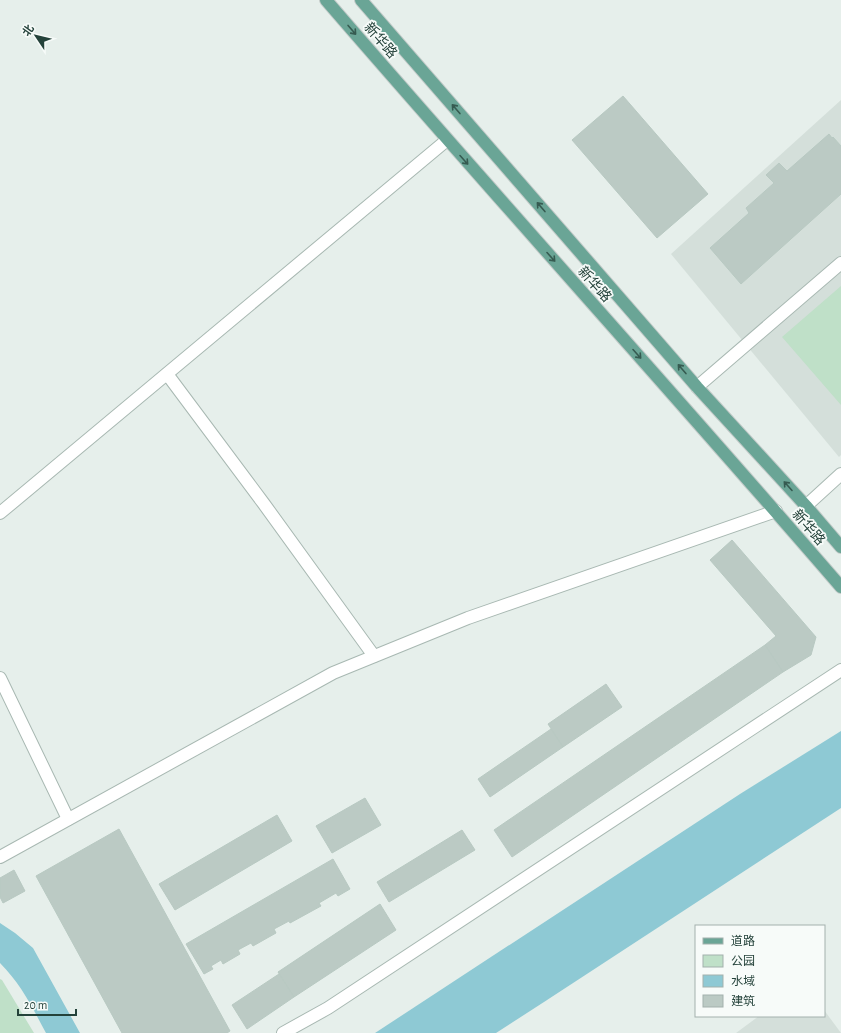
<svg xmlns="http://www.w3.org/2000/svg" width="841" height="1033" viewBox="0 0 841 1033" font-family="'Alegreya Sans','Noto Sans SC',sans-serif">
<rect width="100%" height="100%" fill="#e6efeb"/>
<g fill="#d4dfda">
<path d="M841,100V455L839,457L671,254Z"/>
<path d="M824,1010L841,1033H736L759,1016H824Z"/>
</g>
<g fill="#bfe0c8">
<path d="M841,286V405L782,337Z"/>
<path d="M0,979L2,980L34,1033H0Z"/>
</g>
<g fill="#8ec9d4">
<path d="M841,731V808L544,1002L496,1033H375L740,794Z"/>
<path d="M0,923L15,933L33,948L80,1033H46C32,1007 21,984 0,963Z"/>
</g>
<g fill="#bbcac4" stroke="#b8c9c2">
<path d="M623,96L708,194L657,238L572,140Z"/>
<path d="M829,134L832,138L833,137L841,146V194L741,284L710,248L749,213L746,208L774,183L766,175L779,163L787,171Z"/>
<path d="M732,540L816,637L811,655L783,672L765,645L776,636L710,560Z"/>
<path d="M765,645L783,672L512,857L494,830Z"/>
<path d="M606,684L622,707L563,747L548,724Z"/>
<path d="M551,729L563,747L490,797L478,779Z"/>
<path d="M365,798L381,825L332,853L316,826Z"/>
<path d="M277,815L292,841L175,910L159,884Z"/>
<path d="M119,829L230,1031L227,1033H122L36,876Z"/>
<path d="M462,830L475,850L389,902L377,882Z"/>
<path d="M333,859L350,889L338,896L336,893L319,903L321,906L290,923L289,921L274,929L276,933L253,946L251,943L238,950L240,954L223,964L221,960L211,966L213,969L204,974L186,944Z"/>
<path d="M14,870L25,891L3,903L0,897V878Z"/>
<path d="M380,904L396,930L294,997L278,972Z"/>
<path d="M279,974L294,997L247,1029L232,1005Z"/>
</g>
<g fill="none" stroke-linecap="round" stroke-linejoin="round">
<g stroke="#a8b8b2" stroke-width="14">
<g id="minor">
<path d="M167,374L264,504L374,656"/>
<path d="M697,387L841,263"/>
<path d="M806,506L841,474"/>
<path d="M0,513L447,140"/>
<path d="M0,678L68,819"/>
<path d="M0,857L333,673L468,618L776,511"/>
<path d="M283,1033L328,1008L841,670"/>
</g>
</g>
<g stroke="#c2cac8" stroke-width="14">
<g id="major">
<path d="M326,0C496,197 671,390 841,587"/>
<path d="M361,0L697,387L806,506L841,547"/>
</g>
</g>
<use href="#minor" stroke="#fff" stroke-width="12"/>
<use href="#major" stroke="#6aa596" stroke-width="12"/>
</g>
<defs><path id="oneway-shaft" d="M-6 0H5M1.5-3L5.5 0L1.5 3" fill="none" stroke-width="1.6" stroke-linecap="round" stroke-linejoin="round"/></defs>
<g stroke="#365b51">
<use href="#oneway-shaft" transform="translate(352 30) rotate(49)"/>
<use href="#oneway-shaft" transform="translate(456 109) rotate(-131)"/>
<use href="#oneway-shaft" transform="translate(464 160) rotate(48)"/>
<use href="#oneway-shaft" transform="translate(541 207) rotate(-131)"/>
<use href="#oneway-shaft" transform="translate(551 257) rotate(48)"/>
<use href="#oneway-shaft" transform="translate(637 354) rotate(48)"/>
<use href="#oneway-shaft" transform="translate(682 369) rotate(-131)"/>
<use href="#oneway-shaft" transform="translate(788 486) rotate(-132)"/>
</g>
<g text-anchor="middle" stroke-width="3.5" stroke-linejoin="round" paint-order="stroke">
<g font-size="14" fill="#24423a" stroke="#f7fbf9">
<text transform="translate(381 40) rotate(49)" y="5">新华路</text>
<text transform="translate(595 284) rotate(48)" y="5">新华路</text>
<text transform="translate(809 527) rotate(49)" y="5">新华路</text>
</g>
</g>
<rect x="695" y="925" width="130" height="92" fill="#f7fbf9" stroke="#a3b1ad"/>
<rect x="703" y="938" width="20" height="6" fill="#6aa596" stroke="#a3b1ad"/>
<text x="731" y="945" font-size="12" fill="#24423a">道路</text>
<rect x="703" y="955" width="20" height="12" fill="#bfe0c8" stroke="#a3b1ad"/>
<text x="731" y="965" font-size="12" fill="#24423a">公园</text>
<rect x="703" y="975" width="20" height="12" fill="#8ec9d4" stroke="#a3b1ad"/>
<text x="731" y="985" font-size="12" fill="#24423a">水域</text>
<rect x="703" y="995" width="20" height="12" fill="#bbcac4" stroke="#a3b1ad"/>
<text x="731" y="1005" font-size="12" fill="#24423a">建筑</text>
<g transform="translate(36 36) rotate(305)" stroke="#f7fbf9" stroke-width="3" paint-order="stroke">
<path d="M0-3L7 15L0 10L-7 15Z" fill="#24423a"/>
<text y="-6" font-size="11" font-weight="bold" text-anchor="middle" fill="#24423a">北</text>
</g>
<path d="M18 1009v6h58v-6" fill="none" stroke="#24423a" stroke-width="2"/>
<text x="24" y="1009" font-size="12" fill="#24423a" stroke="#f7fbf9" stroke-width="3" paint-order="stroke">20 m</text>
</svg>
